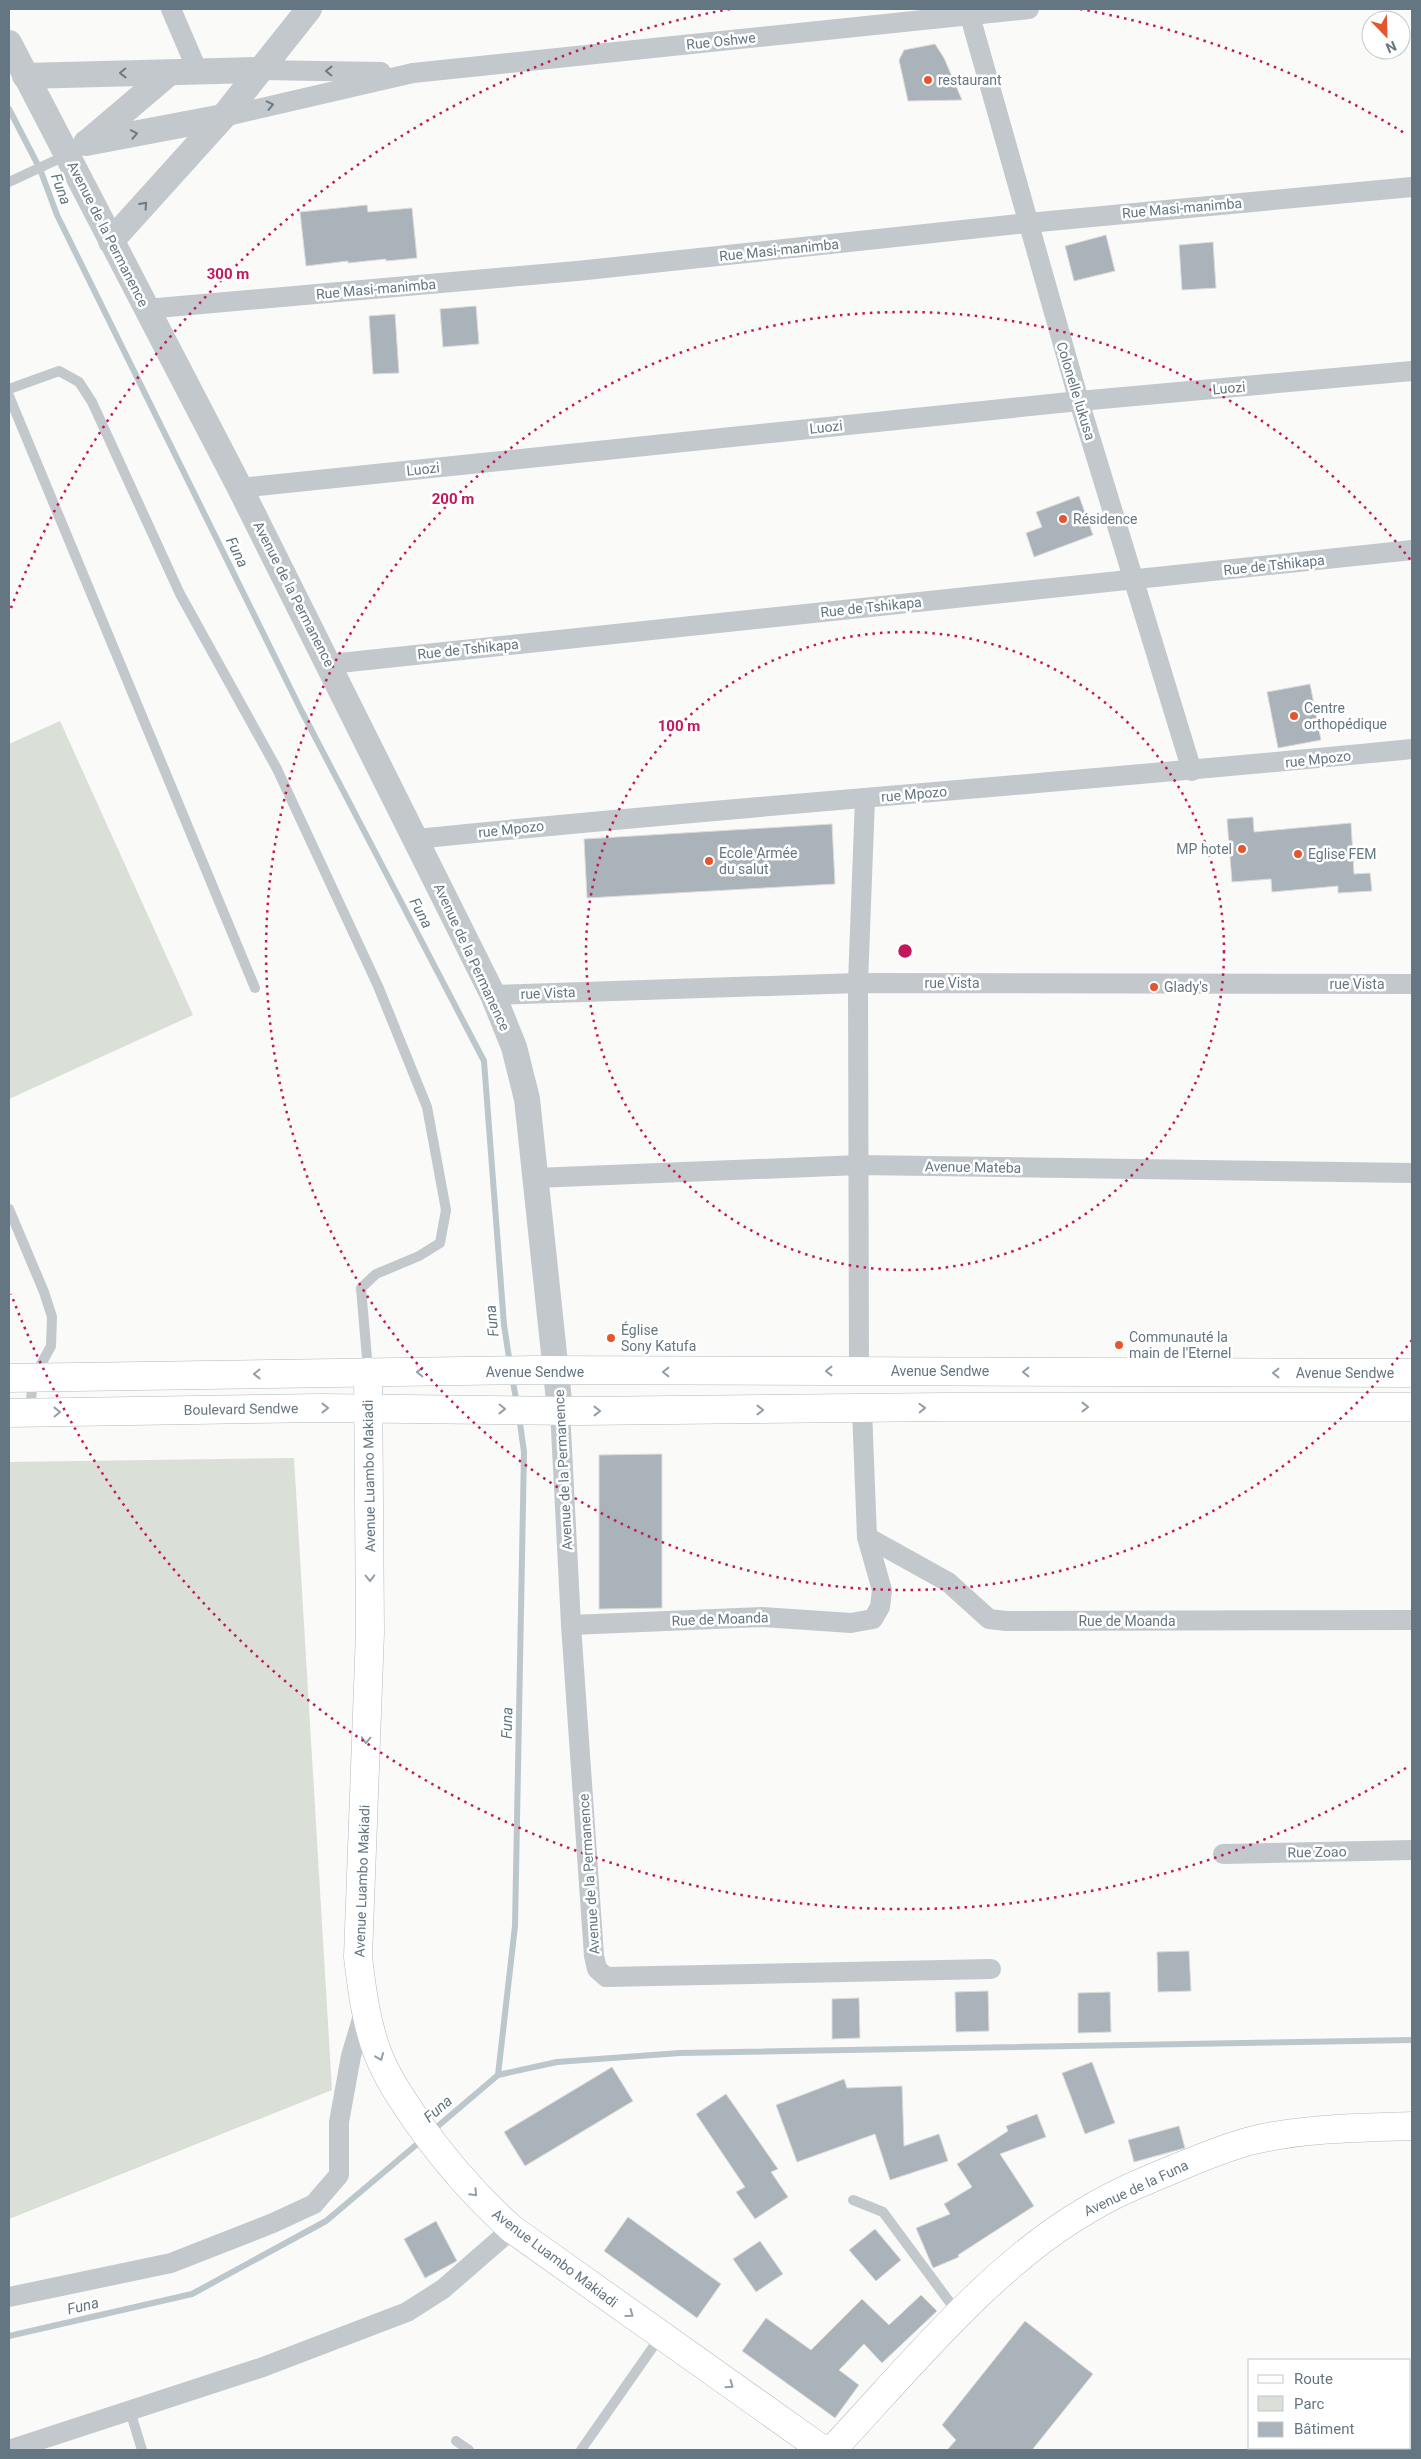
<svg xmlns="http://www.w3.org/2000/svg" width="1421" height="2459" viewBox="0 0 1421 2459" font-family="Roboto,sans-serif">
<rect width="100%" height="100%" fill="#fafaf8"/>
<g fill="#dadfd7">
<path d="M60,721L193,1015L9,1099V744Z"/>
<path d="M294,1458L332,2090L9,2219V1462Z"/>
</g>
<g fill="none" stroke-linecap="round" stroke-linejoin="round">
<g stroke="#bbc7cb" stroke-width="6">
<path d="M9,109L40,169L57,215L301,710L484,1061L504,1325L510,1364"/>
<path d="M512,1377L517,1404"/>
<path d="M498,2075L557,2062L680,2053L1412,2040"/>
<path d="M431,2132L498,2075L515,1926L524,1452L519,1416"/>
<path d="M9,2336L192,2294L326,2221L422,2140"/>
</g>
</g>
<g fill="#aab3b9" stroke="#dcdcda">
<path d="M935,44L944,58L962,100L908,101L899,60L904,50Z"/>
<path d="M367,205L368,212L412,208L417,258L386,261V259L348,263V261L306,266L300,212Z"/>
<path d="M1106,235L1115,271L1074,281L1065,246Z"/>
<path d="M1213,242L1216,288L1182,290L1179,245Z"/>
<path d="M476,306L479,344L443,347L440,309Z"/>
<path d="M395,314L399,373L373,374L369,316Z"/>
<path d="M1079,496L1093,535L1034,557L1026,533L1042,527L1036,512Z"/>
<path d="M1310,684L1321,740L1278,748L1267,692Z"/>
<path d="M1253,817L1254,832L1351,823L1354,874L1370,873L1372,891L1338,893V886L1272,892L1271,879L1232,882L1227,819Z"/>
<path d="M832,824L835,884L587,898L584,839Z"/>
<path d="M662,1454V1608L599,1609V1455Z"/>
<path d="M1189,1951L1191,1991L1158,1992L1157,1952Z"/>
<path d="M988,1991L989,2031L956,2032L955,1992Z"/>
<path d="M1110,1992L1111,2032L1078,2033V1993Z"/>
<path d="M859,1998L860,2038L832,2039V1999Z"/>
<path d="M1092,2062L1115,2123L1085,2134L1062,2073Z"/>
<path d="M612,2067L633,2101L525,2166L504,2132Z"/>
<path d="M844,2079L847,2088L902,2086L904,2146L939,2134L948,2161L890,2180L875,2134L797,2162L776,2105Z"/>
<path d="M726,2094L778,2169L771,2172L788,2197L755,2219L736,2192L745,2187L696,2114Z"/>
<path d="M1037,2114L1046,2137L1000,2154L1034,2206L958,2255L959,2257L933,2268L916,2228L950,2214L944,2204L972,2187L957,2164L1008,2131L1006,2126Z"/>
<path d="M1179,2126L1185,2148L1134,2162L1128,2140Z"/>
<path d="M628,2217L721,2284L697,2318L604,2251Z"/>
<path d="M436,2221L457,2261L425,2278L404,2239Z"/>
<path d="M875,2229L901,2260L876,2281L849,2250Z"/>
<path d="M760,2241L783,2274L756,2292L733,2259Z"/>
<path d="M921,2295L937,2311L882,2363L864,2344L839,2370L859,2385L835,2418L742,2351L766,2318L811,2350L862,2299L889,2325Z"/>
<path d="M1025,2321L1093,2374L1032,2450H947L956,2440L942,2425Z"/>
</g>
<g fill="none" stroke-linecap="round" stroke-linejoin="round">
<g stroke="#b3babf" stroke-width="29">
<g id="secondary">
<path d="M368,1372L370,1632L358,1957C362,1990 366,2023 378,2054C387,2077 400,2096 414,2117C443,2159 474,2195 512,2229L823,2450"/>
<path d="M832,2450C906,2371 990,2267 1084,2212C1111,2195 1140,2183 1169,2171C1196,2160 1225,2147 1254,2140C1305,2128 1360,2128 1412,2126"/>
</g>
</g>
<g stroke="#b4b9bd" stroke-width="29">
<g id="trunk">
<path d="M9,1378L534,1370L1412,1373"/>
<path d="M9,1413L321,1408L580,1411L944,1407H1412"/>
</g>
</g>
<g stroke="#c3c8cc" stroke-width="10">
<path d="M9,182L67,155"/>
<path d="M9,389L59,371L79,382L92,402L180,594L277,769L378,986L427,1107L446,1210L440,1243L419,1256L376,1274L361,1288L368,1370"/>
<path d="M9,396L255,988"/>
<path d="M9,1209L44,1292L52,1317L51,1346L33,1379L30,1410"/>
<path d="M853,2200L883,2212L957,2312"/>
<path d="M130,2411L142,2450"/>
<path d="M456,2441L469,2450"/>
<path d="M581,2450L660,2337"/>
</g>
<g stroke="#c3c8cc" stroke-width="20">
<path d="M171,9L198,72"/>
<path d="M968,9L1079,401L1192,771"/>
<path d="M259,70L381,72"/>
<path d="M223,117L413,73"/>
<path d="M146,309L577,271L1028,223L1412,187"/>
<path d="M240,488L1079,401L1412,371"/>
<path d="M330,664L1412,550"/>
<path d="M416,839C748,805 1080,782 1412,749"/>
<path d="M493,995L858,983L1412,984"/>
<path d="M535,1178L859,1165L1412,1173"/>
<path d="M859,1371L858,983L865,798"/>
<path d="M560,1410L571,1625L594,1956L597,1969L606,1977L991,1969"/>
<path d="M867,1537L948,1582L989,1619L1006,1621L1412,1620"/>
<path d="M571,1625L762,1617L851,1623L873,1619L880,1607L882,1590L867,1537L862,1410"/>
<path d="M1223,1854L1412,1850"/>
<path d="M9,2297L171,2263L273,2223L314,2204L339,2175V2122L351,2056L365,2009"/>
<path d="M9,2450L263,2367L407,2312L443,2289L512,2229"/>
</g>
<g stroke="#c3c8cc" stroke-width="26">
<path d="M9,43L240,488L493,995L514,1047L527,1099L560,1410"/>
<path d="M25,76L259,70"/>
<path d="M89,141L169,73"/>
<path d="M86,143L223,117"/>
<path d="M111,241L223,117L309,9"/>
</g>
<use href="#secondary" stroke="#fff" stroke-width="28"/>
<use href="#trunk" stroke="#fff" stroke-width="28"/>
<path stroke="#c3c8cc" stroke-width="20" d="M413,73L1029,9"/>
</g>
<defs><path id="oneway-chevron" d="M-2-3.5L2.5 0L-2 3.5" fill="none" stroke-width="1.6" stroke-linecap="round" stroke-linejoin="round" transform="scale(1.25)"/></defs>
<g stroke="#6a7a87">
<use href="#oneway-chevron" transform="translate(329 71) rotate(-179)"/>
<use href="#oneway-chevron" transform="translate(123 73) rotate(179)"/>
<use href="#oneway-chevron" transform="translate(270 105) rotate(-13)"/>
<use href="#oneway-chevron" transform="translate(134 134) rotate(-11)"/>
<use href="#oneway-chevron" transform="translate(144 205) rotate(-48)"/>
</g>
<g stroke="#939fa8">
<use href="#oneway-chevron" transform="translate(829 1371) rotate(180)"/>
<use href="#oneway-chevron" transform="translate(420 1372) rotate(-179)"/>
<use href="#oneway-chevron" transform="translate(666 1372) rotate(180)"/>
<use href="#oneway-chevron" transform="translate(1026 1372) rotate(-180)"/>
<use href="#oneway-chevron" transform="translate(1276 1373) rotate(-180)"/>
<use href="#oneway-chevron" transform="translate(257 1374) rotate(179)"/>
<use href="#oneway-chevron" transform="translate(1085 1407)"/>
<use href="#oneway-chevron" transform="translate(325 1408)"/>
<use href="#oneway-chevron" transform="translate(922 1408) rotate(-2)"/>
<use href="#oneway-chevron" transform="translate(502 1409) rotate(1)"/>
<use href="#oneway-chevron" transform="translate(760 1410)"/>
<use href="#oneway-chevron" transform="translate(597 1411)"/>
<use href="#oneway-chevron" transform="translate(57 1412) rotate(-1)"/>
<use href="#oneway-chevron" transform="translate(370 1578) rotate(89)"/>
<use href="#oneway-chevron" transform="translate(366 1740) rotate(92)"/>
<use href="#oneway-chevron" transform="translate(380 2057) rotate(68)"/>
<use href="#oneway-chevron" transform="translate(474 2193) rotate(46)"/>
<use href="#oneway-chevron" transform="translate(630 2314) rotate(36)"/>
<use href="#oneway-chevron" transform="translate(730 2385) rotate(35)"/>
</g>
<g fill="none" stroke="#c2185b" stroke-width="2.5" stroke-dasharray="2.5 5">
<circle cx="905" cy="951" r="319"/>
<path d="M1412 1340A639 639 0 1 1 1412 562"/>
<path d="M1406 1768A958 958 0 0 1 11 1294M11 608A958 958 0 0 1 730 9M1080 9A958 958 0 0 1 1406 134"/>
</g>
<g fill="#e4572e" stroke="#fff" stroke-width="2">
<circle cx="928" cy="80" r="5"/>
<circle cx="1063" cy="519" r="5"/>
<circle cx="1294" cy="716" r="5"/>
<circle cx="1242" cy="849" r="5"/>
<circle cx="1298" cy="854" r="5"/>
<circle cx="709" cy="861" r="5"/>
<circle cx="1154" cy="987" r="5"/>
<circle cx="611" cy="1338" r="5"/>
<circle cx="1119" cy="1345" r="5"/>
</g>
<g text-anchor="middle" stroke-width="5" stroke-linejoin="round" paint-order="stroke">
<g font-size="14" fill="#657683" stroke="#fff">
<text transform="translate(721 41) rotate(-6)" y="5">Rue Oshwe</text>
<text transform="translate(1182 208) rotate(-5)" y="5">Rue Masi-manimba</text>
<text transform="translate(108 234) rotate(63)" y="5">Avenue de la Permanence</text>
<text transform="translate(779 250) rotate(-6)" y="5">Rue Masi-manimba</text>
<text transform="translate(376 289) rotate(-5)" y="5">Rue Masi-manimba</text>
<text transform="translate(1229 388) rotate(-5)" y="5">Luozi</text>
<text transform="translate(1076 391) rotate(73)" y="5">Colonelle lukusa</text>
<text transform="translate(826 427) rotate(-6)" y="5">Luozi</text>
<text transform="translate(423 469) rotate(-6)" y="5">Luozi</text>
<text transform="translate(1274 565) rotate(-6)" y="5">Rue de Tshikapa</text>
<text transform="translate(294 594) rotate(63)" y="5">Avenue de la Permanence</text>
<text transform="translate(871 607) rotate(-6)" y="5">Rue de Tshikapa</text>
<text transform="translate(468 649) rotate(-6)" y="5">Rue de Tshikapa</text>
<text transform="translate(1318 759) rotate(-6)" y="5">rue Mpozo</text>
<text transform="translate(914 794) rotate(-5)" y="5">rue Mpozo</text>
<text transform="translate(511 829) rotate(-6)" y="5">rue Mpozo</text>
<text transform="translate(472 957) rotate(65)" y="5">Avenue de la Permanence</text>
<text x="952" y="988">rue Vista</text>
<text x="1357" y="989">rue Vista</text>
<text transform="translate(548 993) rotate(-2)" y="5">rue Vista</text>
<text transform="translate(973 1167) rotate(1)" y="5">Avenue Mateba</text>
<text x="940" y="1376">Avenue Sendwe</text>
<text x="535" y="1377">Avenue Sendwe</text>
<text x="1345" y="1378">Avenue Sendwe</text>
<text transform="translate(241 1409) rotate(-1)" y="5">Boulevard Sendwe</text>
<text transform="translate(563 1470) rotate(-93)" y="5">Avenue de la Permanence</text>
<text transform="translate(369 1476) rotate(-91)" y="5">Avenue Luambo Makiadi</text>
<text transform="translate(720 1619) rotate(-2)" y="5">Rue de Moanda</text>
<text x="1127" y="1626">Rue de Moanda</text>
<text transform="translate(1317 1852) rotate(-1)" y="5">Rue Zoao</text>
<text transform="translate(589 1874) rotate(-94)" y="5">Avenue de la Permanence</text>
<text transform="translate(362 1881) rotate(-88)" y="5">Avenue Luambo Makiadi</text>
<text transform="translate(1136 2188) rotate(-25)" y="5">Avenue de la Funa</text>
<text transform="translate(555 2258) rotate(37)" y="5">Avenue Luambo Makiadi</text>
</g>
<g font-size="14" fill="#657683" stroke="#fff" text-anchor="start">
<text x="938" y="85">restaurant</text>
<text x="1073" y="524">Résidence</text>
<text x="1304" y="713">Centre<tspan x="1304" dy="16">orthopédique</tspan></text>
<text x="1232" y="854" text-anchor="end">MP hotel</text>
<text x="719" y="858">Ecole Armée<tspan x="719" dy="16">du salut</tspan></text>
<text x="1308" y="859">Eglise FEM</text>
<text x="1164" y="992">Glady's</text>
<text x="621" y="1335">Église<tspan x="621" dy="16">Sony Katufa</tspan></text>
<text x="1129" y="1342">Communauté la<tspan x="1129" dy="16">main de l'Eternel</tspan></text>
</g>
<g font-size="15" font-style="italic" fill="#60757c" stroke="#fff">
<text transform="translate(61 189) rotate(70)" y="5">Funa</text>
<text transform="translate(237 552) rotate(64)" y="5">Funa</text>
<text transform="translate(421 913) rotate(62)" y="5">Funa</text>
<text transform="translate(492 1321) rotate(-96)" y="5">Funa</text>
<text transform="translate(507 1723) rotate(-89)" y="5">Funa</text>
<text transform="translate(438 2109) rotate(-41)" y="5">Funa</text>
<text transform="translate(83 2306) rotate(-13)" y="5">Funa</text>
</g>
</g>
<circle cx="905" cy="951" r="8" fill="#c2185b" stroke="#fff" stroke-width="2.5"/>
<g font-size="15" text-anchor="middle" font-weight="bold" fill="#c2185b" stroke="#fff" stroke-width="5" stroke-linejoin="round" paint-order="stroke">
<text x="228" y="279">300 m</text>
<text x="453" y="504">200 m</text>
<text x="679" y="731">100 m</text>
</g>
<rect width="1421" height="2459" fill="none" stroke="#657683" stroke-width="20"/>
<rect x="1248" y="2359" width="162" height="90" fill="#ffffff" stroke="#c1c8cd"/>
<rect x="1258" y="2375" width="25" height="8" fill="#ffffff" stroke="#c1c8cd"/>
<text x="1294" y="2384" font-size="15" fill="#657683">Route</text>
<rect x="1258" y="2396" width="25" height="15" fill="#dadfd7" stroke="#c1c8cd"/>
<text x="1294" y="2409" font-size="15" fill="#657683">Parc</text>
<rect x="1258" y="2422" width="25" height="15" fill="#aab3b9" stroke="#c1c8cd"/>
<text x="1294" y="2434" font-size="15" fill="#657683">Bâtiment</text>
<g transform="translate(1386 35) rotate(157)"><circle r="24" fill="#ffffff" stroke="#c1c8cd"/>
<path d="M0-4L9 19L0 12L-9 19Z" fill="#e4572e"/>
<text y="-8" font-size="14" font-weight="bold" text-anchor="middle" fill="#657683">N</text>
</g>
</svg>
